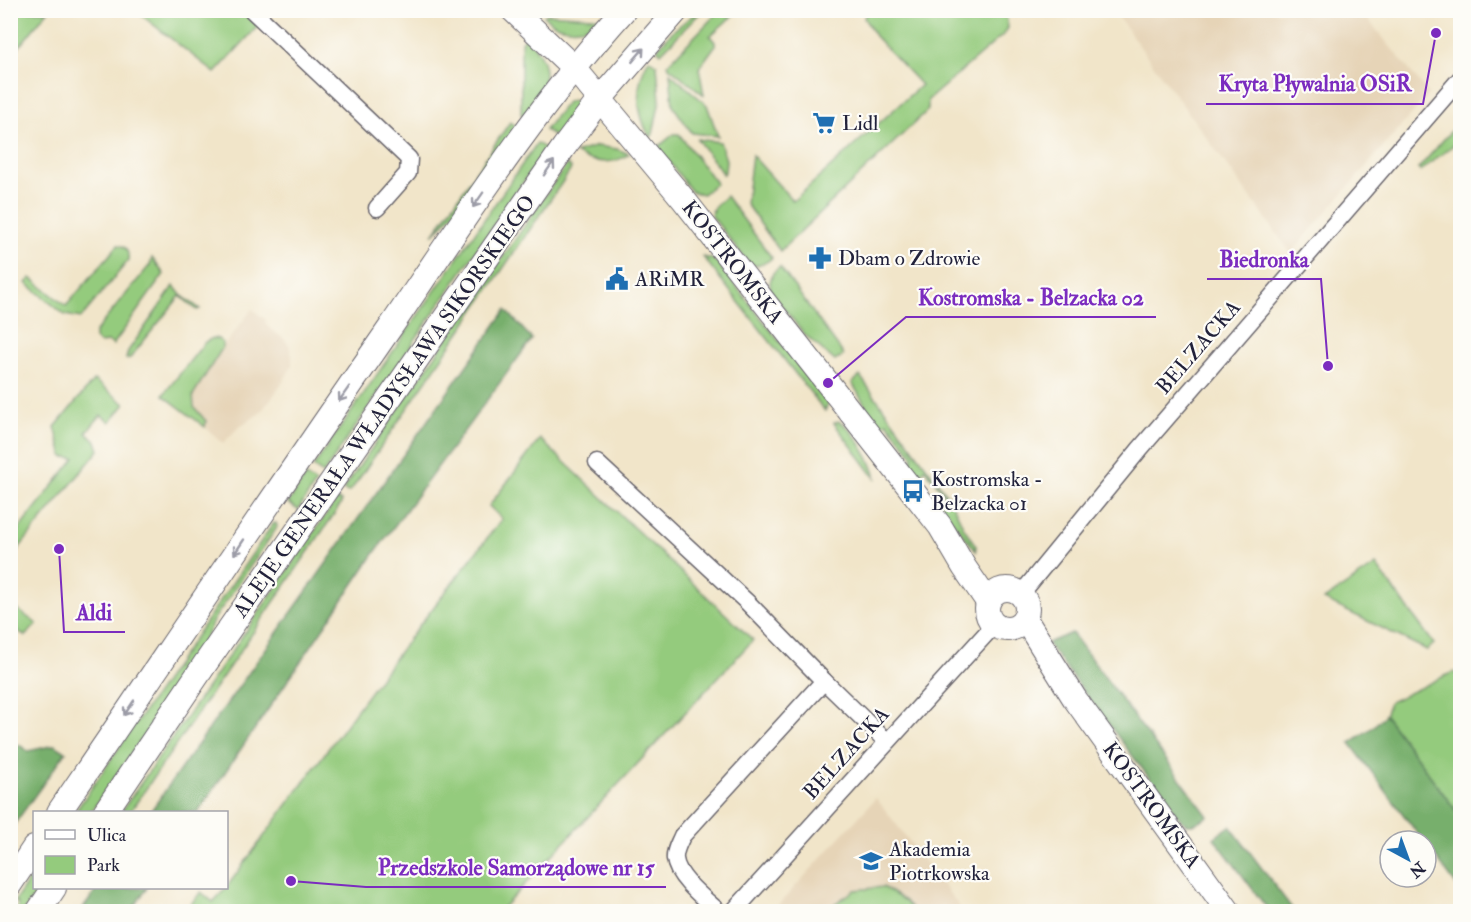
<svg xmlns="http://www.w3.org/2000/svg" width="1471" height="922" viewBox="0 0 1471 922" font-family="'IM FELL Double Pica',serif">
<rect width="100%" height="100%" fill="#fdfcf7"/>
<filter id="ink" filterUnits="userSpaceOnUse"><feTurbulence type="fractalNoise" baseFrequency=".0167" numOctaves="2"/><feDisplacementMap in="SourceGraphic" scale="12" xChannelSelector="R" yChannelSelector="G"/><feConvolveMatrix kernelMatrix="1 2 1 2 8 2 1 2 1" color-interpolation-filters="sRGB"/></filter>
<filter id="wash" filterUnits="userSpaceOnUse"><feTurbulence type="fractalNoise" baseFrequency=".008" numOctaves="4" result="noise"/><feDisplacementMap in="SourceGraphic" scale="24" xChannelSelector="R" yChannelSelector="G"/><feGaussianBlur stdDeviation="1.35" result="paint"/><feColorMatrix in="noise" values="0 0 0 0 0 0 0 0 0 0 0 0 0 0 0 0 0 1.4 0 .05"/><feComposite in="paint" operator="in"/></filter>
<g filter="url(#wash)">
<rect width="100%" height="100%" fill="#f1e5c9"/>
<g fill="#e6d4b7">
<path d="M1114,11H1361L1429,94L1291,253Z"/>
<path d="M252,309L266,320L265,323L268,327L284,339L289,345L292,356V366L280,387L260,413L238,428L223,443L205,427L206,425L194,407L193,395L223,347Z"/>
<path d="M876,798L963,911L772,912Z"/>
</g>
<g fill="#94cb7d" stroke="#5b765c" stroke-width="1.5">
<path d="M720,10L738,11L710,36L715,42V46L699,68L704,95L669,67L668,64Z"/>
<path d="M868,10L1002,11L1007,20L1008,28L1004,34L928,100V110L780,251L746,204L752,155L793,201L921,85L875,36L864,18Z"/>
<path d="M10,11H48L14,53L11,49Z"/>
<path d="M136,11H243L259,25L215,73Z"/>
<path d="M698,11H702L661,53L657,49L673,31Z"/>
<path d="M547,14L594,17L601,19C584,32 559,32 544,16Z"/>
<path d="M526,36C555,69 548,83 524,116L521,114V42Z"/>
<path d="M649,59L657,65L660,100L653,134L650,138C636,112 634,85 649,59Z"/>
<path d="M670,73L707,105L718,136L692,133L673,106Z"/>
<path d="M572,100L575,101L576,106L556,137L545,130L567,102Z"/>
<path d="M510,122L516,126L460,206L433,235Z"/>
<path d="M1458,123H1460V140L1420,171L1418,169Z"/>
<path d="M674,134H679L716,183L703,194L692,192L658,147Z"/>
<path d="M697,139L720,142L726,160L725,172L723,174Z"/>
<path d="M537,143L546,149L323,474L313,467Z"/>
<path d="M597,146L617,149L629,154C613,166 592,163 575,153Z"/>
<path d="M567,164L571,168L570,171L352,489L348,492L343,490Z"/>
<path d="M726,196L772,258C766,263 758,268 749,264L711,215L714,207Z"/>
<path d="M118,245C127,246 129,253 128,261L81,318L65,315L26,283L31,278L66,306Z"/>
<path d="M703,257L712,259L718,263L826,401L828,405L825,411Z"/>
<path d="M152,258L164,274L113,345L109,342L99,343L95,339V332L150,265Z"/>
<path d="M780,267L844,355L835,361L804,334L771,292L770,282L773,273Z"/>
<path d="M174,286L181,295L200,309L197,310L180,296L130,358L126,359L128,351Z"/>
<path d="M213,338L218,339L223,343V347L193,395L194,407L206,421L205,427L163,395L205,342Z"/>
<path d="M860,376L950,499L964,528L976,546V551L942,508L944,494L925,469L917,478L910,467L913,456L887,422L879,428L852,383Z"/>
<path d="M94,380L125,404L110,422L101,415L86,433L96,441L99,450L11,558V539L75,458L63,457L55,427Z"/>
<path d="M838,421C853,426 874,465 876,479L834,423Z"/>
<path d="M540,439L753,640L500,911H185L201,892L213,902L226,888L408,640L502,519L489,506Z"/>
<path d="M306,476L316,483L298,510L288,503Z"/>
<path d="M337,499L341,501V504L130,812H121Z"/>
<path d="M276,523L277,526L276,529L214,619L194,663L91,812H75L273,524Z"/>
<path d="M1376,565L1434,644L1427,650L1324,600Z"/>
<path d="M10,604L37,624L25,636L11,626Z"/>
<path d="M1453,672L1460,675V816L1385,715L1390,702Z"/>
<path d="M34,872V888H40L24,911H17L18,904L15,901Z"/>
<path d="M883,887L905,901L913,911H824L855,890Z"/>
</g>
<g fill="#77af6c" stroke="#4c6854" stroke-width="1.5">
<path d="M506,310L532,339L376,551L198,812H150Z"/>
<path d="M1072,633L1208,816C1199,822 1190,829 1181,820L1047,643Z"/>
<path d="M1385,715L1460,816V890L1426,844V841H1423L1350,743L1373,727Z"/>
<path d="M18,744L28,751L55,745L66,752L11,829V753Z"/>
<path d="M1230,826L1294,911H1269L1214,838Z"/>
<path d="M98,888H147L131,911H81Z"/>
</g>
</g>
<g filter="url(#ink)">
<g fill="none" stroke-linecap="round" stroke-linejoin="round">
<g stroke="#6a666d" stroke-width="19">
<g id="street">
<path d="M252,10L409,159L408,173L377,208"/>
<path d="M597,463L748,603L824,681L887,742"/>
<path d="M1021,594L1139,450L1460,79"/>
<path d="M719,912C706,900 677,878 675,859C674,851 679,843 682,836L824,681"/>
<path d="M733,912L994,625"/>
</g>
</g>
<g stroke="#6a666d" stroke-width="26">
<g id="secondary">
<path d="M513,10L574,68L684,200L940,526L964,567L988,602"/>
<circle cx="1007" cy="609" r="20"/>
<path d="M1025,619L1075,699L1229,912"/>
<path d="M59,812C169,651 278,489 390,328C464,219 536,108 624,10"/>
<path d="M105,812L205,664L564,147L600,99L677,10"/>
<path d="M10,884L34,848"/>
<path d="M38,912L54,888"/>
</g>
</g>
<use href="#street" stroke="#fff" stroke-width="16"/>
<use href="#secondary" stroke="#fff" stroke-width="24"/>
</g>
<defs><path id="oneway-shaft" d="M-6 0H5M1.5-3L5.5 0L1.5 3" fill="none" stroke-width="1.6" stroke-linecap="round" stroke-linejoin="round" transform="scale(1.5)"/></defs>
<g stroke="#9c9ca7">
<use href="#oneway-shaft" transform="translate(638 55) rotate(-50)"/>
<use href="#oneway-shaft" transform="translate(549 168) rotate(-55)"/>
<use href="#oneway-shaft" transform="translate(478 200) rotate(125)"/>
<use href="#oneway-shaft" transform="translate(344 394) rotate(125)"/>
<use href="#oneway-shaft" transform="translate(239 547) rotate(124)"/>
<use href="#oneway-shaft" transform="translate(129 708) rotate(124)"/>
</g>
</g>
<defs>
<g id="supermarket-bare" transform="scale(1.8)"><path d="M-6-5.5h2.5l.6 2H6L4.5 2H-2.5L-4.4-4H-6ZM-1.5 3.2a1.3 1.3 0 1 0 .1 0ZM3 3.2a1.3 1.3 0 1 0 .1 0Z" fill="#1f6fb2" stroke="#fdfcf7" stroke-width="2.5" paint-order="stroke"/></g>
<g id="pharmacy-bare" transform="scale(1.8)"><path d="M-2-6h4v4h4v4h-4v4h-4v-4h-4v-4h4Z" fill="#1f6fb2" stroke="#fdfcf7" stroke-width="2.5" paint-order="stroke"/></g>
<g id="civic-bare" transform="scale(1.8)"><path d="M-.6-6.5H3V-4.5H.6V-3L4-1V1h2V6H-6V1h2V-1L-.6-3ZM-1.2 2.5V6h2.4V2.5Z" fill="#1f6fb2" stroke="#fdfcf7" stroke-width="2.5" paint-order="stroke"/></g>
<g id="bus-bare" transform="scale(1.8)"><path d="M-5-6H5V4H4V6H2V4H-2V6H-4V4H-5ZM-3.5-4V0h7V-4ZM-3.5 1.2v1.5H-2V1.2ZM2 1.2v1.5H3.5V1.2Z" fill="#1f6fb2" stroke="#fdfcf7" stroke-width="2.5" paint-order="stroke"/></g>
<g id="university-bare" transform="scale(1.8)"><path d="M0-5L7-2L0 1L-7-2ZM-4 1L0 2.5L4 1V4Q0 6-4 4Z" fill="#1f6fb2" stroke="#fdfcf7" stroke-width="2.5" paint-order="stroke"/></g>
</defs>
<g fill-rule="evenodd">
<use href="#supermarket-bare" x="824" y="123"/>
<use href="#pharmacy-bare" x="820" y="258"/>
<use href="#civic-bare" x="617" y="279"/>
<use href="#bus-bare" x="913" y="491"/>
<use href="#university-bare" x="871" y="861"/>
</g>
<g text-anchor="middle" stroke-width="4.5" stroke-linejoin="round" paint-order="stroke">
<g font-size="21" fill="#22223b" stroke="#fdfcf7" text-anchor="start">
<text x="842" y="130">Lidl</text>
<text x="838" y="265">Dbam o Zdrowie</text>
<text x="635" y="286">ARiMR</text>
<text x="931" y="486">Kostromska -<tspan x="931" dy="24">Belzacka 01</tspan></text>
<text x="889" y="856">Akademia<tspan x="889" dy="24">Piotrkowska</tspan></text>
</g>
<g font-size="21" fill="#22223b" stroke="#fdfcf7">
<text transform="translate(733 262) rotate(52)" y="7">KOSTROMSKA</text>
<text transform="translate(1198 347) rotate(-49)" y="7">BELZACKA</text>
<text transform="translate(384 406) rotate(-55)" y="7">ALEJE GENERAŁA WŁADYSŁAWA SIKORSKIEGO</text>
<text transform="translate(846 753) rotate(-48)" y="7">BELZACKA</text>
<text transform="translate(1152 805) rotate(54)" y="7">KOSTROMSKA</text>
</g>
</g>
<path fill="none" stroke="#7b2cbf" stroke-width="2" d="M1436 33L1423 104H1206M1328 366L1321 279H1207M828 383L906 317H1156M59 549L64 632H125M291 881L366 887H666"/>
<g fill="#7b2cbf" stroke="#fdfcf7" stroke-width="2">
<circle cx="1436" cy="33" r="6"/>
<circle cx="1328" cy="366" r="6"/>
<circle cx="828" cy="383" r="6"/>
<circle cx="59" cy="549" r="6"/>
<circle cx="291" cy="881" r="6"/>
</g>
<g font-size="22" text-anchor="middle" font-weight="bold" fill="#7b2cbf" stroke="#fdfcf7" stroke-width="4.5" stroke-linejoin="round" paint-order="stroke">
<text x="1315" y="91">Kryta Pływalnia OSiR</text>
<text x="1264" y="267">Biedronka</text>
<text x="1031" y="305">Kostromska - Belzacka 02</text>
<text x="94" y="620">Aldi</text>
<text x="516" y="875">Przedszkole Samorządowe nr 15</text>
</g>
<rect width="1471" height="922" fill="none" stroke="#fdfcf7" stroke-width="36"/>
<rect x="33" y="811" width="195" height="78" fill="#fdfcf7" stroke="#a5a5ac" stroke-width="1.5"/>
<rect x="45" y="830" width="30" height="9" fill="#ffffff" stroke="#a5a5ac" stroke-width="1.5"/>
<text x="87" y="841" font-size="18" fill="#22223b">Ulica</text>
<rect x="45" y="856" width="30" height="18" fill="#94cb7d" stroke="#a5a5ac" stroke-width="1.5"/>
<text x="87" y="871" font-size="18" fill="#22223b">Park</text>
<g transform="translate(1408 859) rotate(139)"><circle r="28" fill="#fdfcf7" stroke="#a5a5ac" stroke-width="1.5"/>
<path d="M0-4.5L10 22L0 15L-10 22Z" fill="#1f6fb2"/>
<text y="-9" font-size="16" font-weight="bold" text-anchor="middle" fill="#22223b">N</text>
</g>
</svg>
